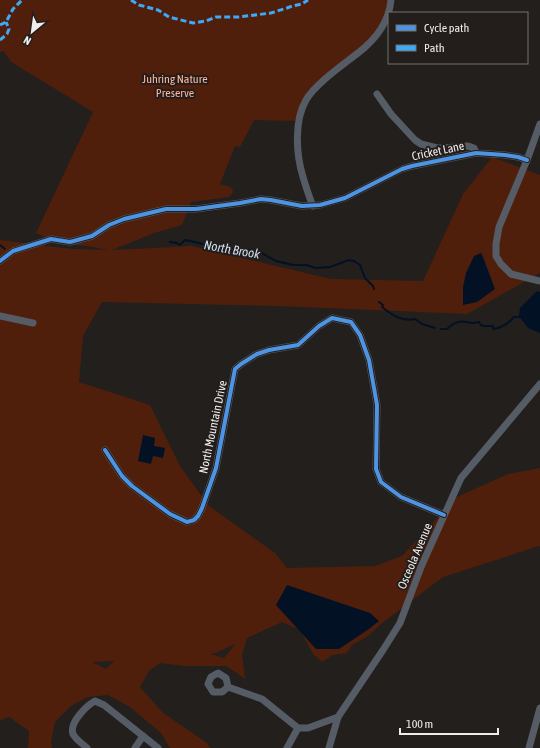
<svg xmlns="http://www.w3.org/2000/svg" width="540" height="748" viewBox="0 0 540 748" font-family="'Asap Condensed',sans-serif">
<rect width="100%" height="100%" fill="#221f1d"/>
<path fill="#4f1f0c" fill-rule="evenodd" d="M0,0H394L390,13L380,33L315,88L299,121L254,120L240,147L235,146L220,184C226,186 232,185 233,192L229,197L191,202L182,225L154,233L112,250L192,246L331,279L423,281L463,194L492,157L540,175V273L467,314L278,306L102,302L83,336L79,382L150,405L180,466L209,506L275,553L287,568L375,566L402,556L457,497L508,474L540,468V546L536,547L443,577L381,624L368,636L352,645L347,653L332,655L322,662L313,654L300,630L282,622L247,638L242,655L245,679L226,666H185L160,663L149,671L140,687L162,712L207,743L210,748H170L161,733L130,707L108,695L88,697L71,706L55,722L51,742L52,748H28L29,731L9,717L0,720V240L72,249L108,250L88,246L62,244L36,233L93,112L11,62L4,51L0,52ZM235,644L224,658L210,654L216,653ZM114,661L106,669L92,662Z"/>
<g fill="#031124">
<path d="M481,253L483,257L495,289L477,302L463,305V287L466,273L474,256Z"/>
<path d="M537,291L540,292V333L528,328L519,316L520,308Z"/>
<path d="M143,435L155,438L154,446L165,448L163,458L153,456L151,464L138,461Z"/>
<path d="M287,585L370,613L379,621L369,629L339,649H316L276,605Z"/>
</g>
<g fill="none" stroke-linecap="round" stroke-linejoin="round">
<g stroke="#031124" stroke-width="2">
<path d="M170,242L177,243L180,245L185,240L199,243L222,250L236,248L258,251L276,261L293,265H306L316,268L330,267L349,260L354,261L360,265L365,278L373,286L374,289"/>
<path d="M0,245L5,249"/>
<path d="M379,302L383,305L382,307C392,315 402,322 415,319L422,324L435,328"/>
<path d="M441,329H447C452,324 459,320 466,322C467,322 472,323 473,323C475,323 477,322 479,322L481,325L484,326H493V329C501,328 509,323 514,317H520"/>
</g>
<g stroke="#555c65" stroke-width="7">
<path d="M377,94L391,114L415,140L421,144L437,148H444L468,146L474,148L476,153"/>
<path d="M540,124L527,160L499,227L496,244V256L501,264L511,274L540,281"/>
<path d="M313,206C309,197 306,187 303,177C296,154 294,121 306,100C315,84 344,64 358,53C375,40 389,22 391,0"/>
<path d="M0,261L13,251L51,239L70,242L92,236L109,225L124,219L166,209H196L240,203L261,199L271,200L302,206L320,205L345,198L402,169L412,166L476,153L505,155L518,157L527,160"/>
<path d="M0,316L33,323"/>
<path d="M105,450L122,476L132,486L170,514L187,522L194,520L198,516L202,508L216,468L235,369L241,364L257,354L269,350L298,345L319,326L332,318L351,322L360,335L369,360L377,405L376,469L381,482L401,497L444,515"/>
<path d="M228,687L226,678L218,673L211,677L208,684L213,692H222L228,687L262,699L298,728"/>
<path d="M143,736L158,748"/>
<path d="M87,748C83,744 76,740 73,734C69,723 86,706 95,701L104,705L143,736L135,748"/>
<path d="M287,748L298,728H308L338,717"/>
<path d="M329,748L338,717L383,650L400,623L421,567L461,478L540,384"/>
<path d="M529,748L540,708"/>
</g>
<g stroke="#3fa9f5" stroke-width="3" stroke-dasharray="6 3" stroke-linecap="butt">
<path d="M131,0L139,5L158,10L169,17L193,23L206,21L216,17H239L271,13L287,8L292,6L302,4L308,0"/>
<path d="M0,25L6,22L13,9L22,0"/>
<path d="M0,40L7,34L9,29L6,22"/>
</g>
<g stroke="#231e1c" stroke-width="6">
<g id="cycleway">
<path d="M0,261L13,251L51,239L70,242L92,236L109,225L124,219L166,209H196L240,203L261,199L271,200L302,206L320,205L345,198L402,169L412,166L476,153L505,155L518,157L527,160"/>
<path d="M105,450L122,476L132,486L170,514L187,522L194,520L198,516L202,508L216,468L235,369L241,364L257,354L269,350L298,345L319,326L332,318L351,322L360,335L369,360L377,405L376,469L381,482L401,497L444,515"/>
</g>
</g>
<use href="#cycleway" stroke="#4d94e3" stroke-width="4"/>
</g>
<g text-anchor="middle" stroke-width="4" stroke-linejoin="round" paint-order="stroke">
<g font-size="12" fill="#ffb59a" stroke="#231e1c">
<text x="175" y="83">Juhring Nature<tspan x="175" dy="14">Preserve</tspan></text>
</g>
<g font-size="12" fill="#efecea" stroke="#231e1c">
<text transform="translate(438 151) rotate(-12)" y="4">Cricket Lane</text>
<text transform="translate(213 427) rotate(-78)" y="4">North Mountain Drive</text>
<text transform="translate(415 556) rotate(-67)" y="4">Osceola Avenue</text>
</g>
<g font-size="13" font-style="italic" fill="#cfdff2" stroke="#231e1c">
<text transform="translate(232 249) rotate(10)" y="5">North Brook</text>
</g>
</g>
<rect x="388" y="12" width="140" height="52" fill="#231e1c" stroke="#75706e"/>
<rect x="396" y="25" width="20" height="6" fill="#4d94e3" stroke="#75706e"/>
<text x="424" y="32" font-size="12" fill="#efecea">Cycle path</text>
<rect x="396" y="45" width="20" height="6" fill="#3fa9f5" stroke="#75706e"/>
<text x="424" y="52" font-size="12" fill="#efecea">Path</text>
<g transform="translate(32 32) rotate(209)" stroke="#231e1c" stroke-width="3" paint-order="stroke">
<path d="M0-3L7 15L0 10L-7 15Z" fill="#efecea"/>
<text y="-6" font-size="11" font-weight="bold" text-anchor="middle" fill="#efecea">N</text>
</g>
<path d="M400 728v6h98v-6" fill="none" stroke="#efecea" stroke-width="2"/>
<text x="406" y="728" font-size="12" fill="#efecea" stroke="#231e1c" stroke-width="3" paint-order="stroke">100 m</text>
</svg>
